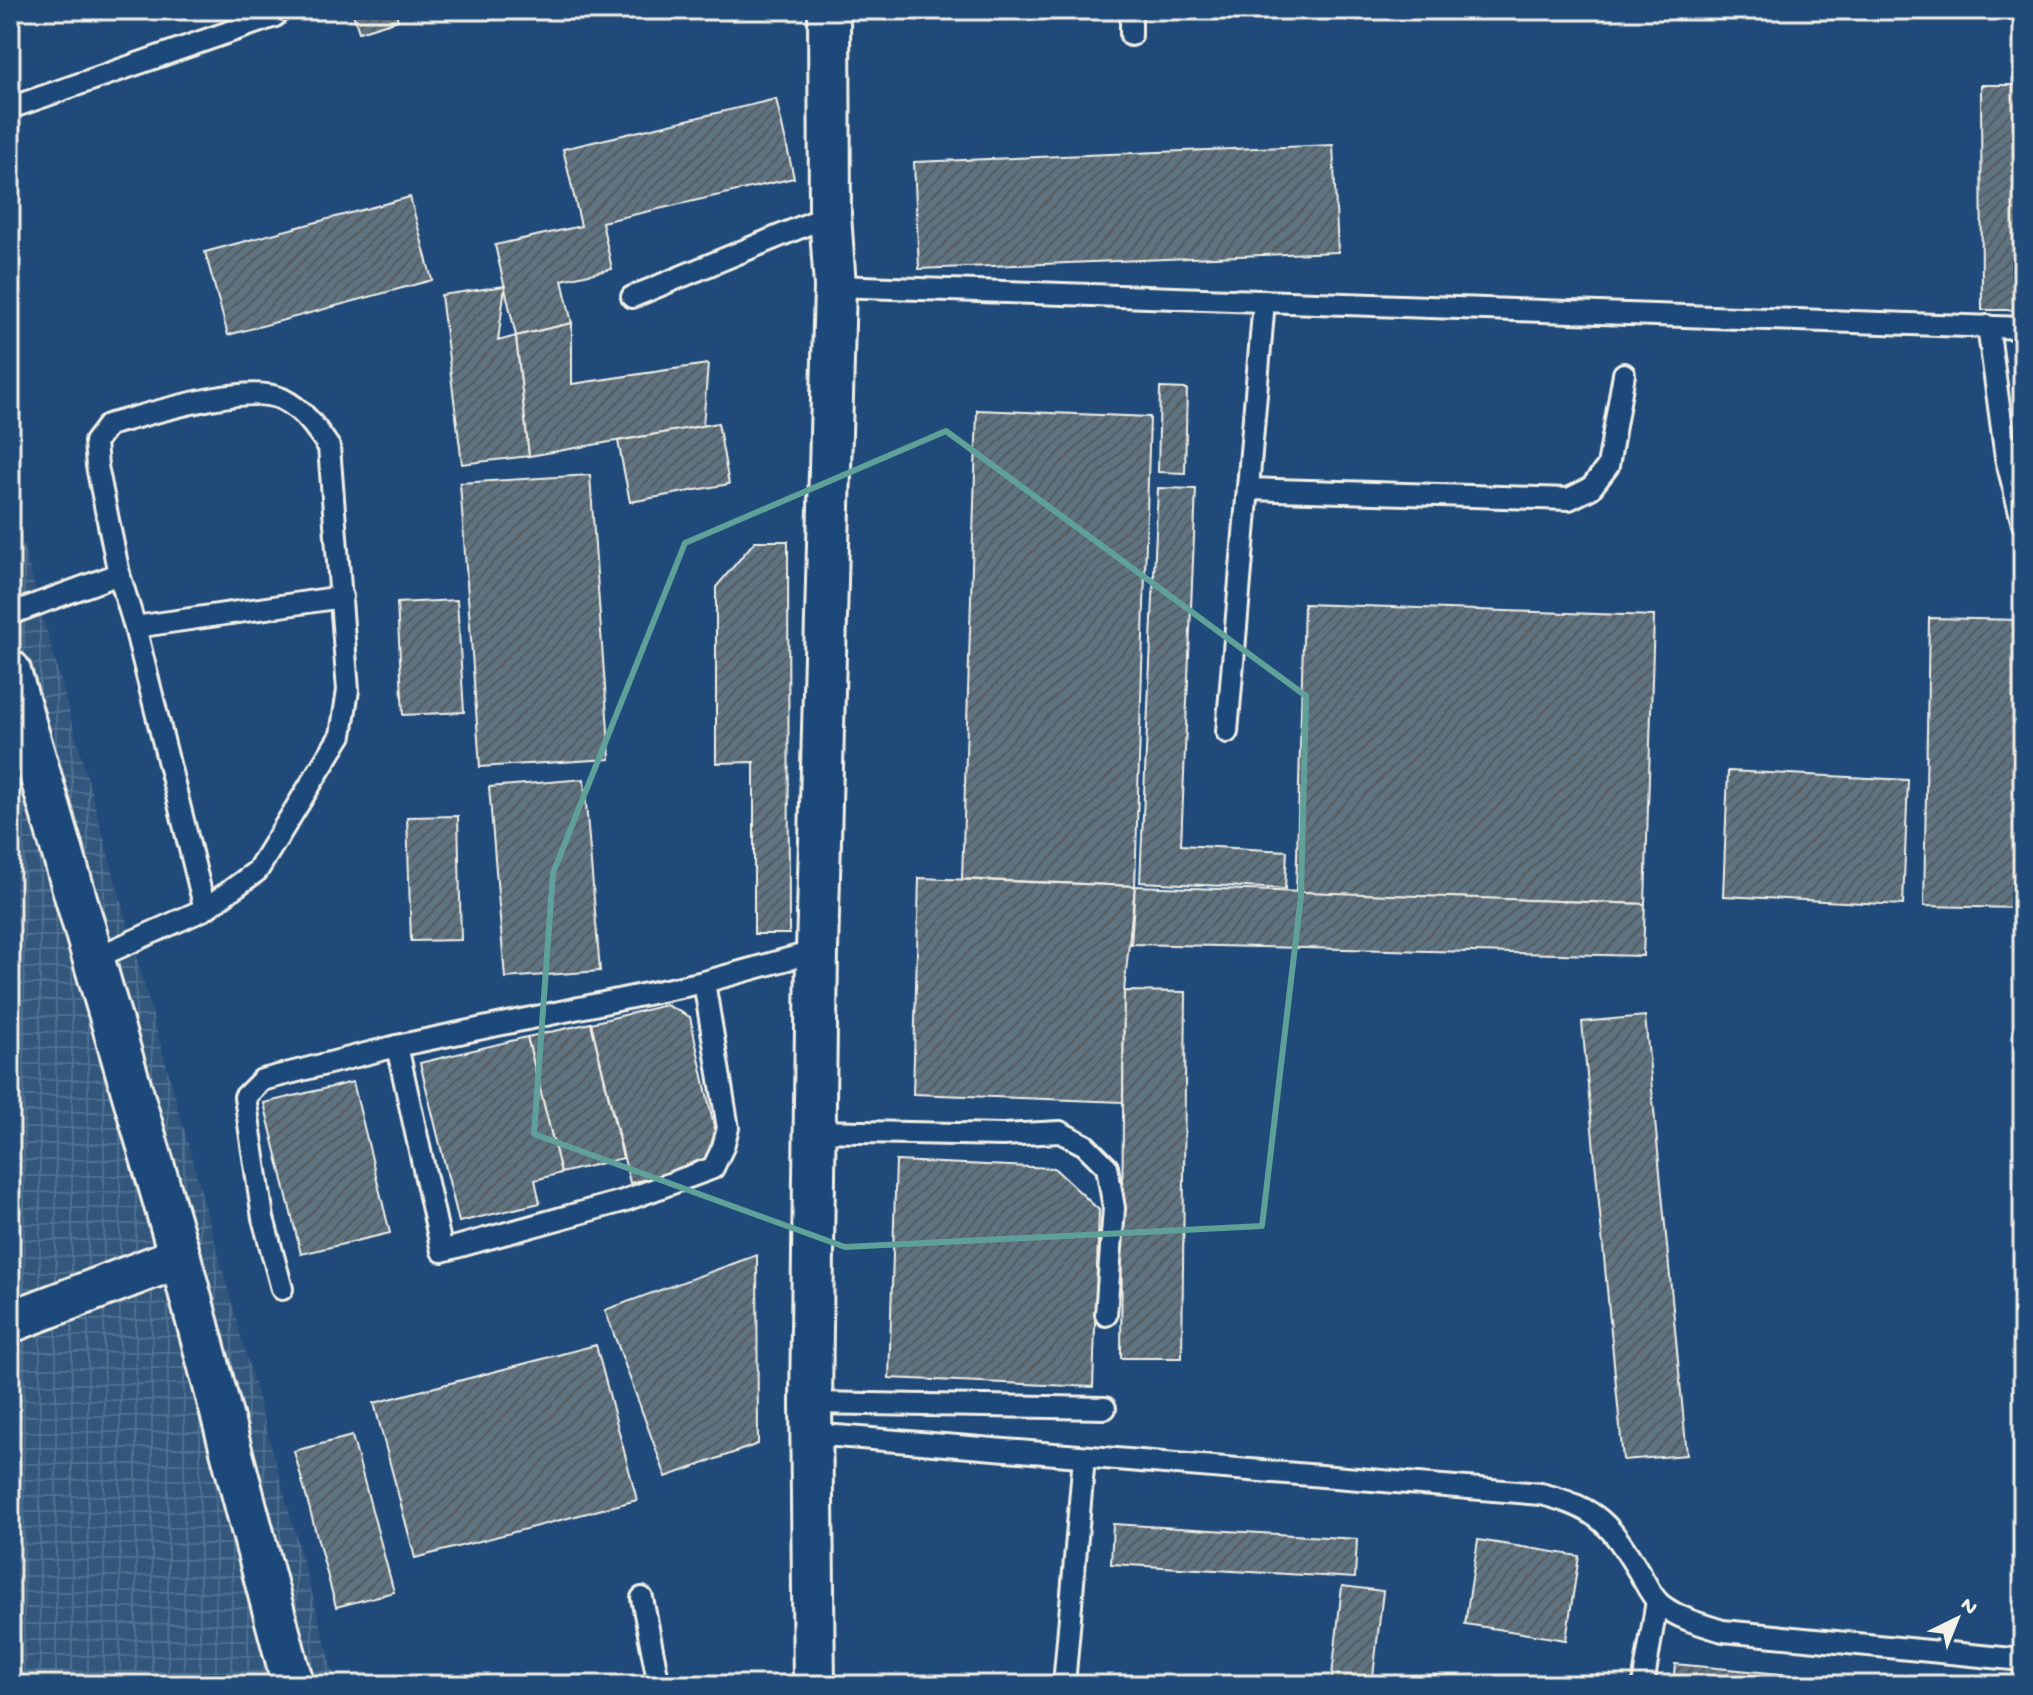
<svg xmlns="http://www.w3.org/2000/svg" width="2033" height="1695" viewBox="0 0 2033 1695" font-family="'Gochi Hand',sans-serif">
<defs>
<pattern id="industrial-grid" width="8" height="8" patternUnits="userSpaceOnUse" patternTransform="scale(2)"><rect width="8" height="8" fill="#32567c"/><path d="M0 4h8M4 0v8" fill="none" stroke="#506f8f"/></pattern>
<pattern id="building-hatch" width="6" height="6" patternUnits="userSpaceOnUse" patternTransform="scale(2)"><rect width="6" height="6" fill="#5f7381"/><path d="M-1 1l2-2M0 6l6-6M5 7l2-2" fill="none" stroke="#535b61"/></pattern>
</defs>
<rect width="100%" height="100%" fill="#1f4a7a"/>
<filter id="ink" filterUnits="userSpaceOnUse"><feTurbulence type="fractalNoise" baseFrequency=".0125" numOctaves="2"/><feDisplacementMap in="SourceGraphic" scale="16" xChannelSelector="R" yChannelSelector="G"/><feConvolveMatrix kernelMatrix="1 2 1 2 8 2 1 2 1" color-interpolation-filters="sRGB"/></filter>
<g filter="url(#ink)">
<path fill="url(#industrial-grid)" d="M10,497L337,1685H10Z"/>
<g fill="url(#building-hatch)" stroke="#f4f1e8" stroke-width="2">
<path d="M352,10H395L398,20L359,32Z"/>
<path d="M2016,10H2023V64H2017Z"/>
<path d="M1981,85H2023V310H1982Z"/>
<path d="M776,99L794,178L602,222L612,269L562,280L572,323L516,336L495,245L581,226L563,149Z"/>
<path d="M1333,145L1338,252L919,269L914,162Z"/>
<path d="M410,197L432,280L228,335L205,252Z"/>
<path d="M505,286L498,341L516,336L529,456L462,464L441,295Z"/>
<path d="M572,323V384L708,364L703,426L529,456L516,336Z"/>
<path d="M1160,388L1187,389L1185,473L1158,472Z"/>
<path d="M977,410L1150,417L1135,886L962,879Z"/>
<path d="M718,423L729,484L630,502L618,441Z"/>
<path d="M590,475L610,759L480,767L460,483Z"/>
<path d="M1158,488L1196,489L1181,845L1287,851L1285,889L1140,882Z"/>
<path d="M755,541H788L789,934H754V762L716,763V587Z"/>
<path d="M457,600L464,712L403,715L397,603Z"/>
<path d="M1304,604L1654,616L1645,904L1296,892Z"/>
<path d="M1929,618L2021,620L2017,908L1924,906Z"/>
<path d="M1728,771L1908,780L1903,905L1723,896Z"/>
<path d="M584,779L600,971L505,978L489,787Z"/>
<path d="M458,816L461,940L411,941L407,817Z"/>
<path d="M919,878L1135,886L1124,991L1123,1102L913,1094Z"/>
<path d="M1135,886L1645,904L1643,956L1131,944Z"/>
<path d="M1124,991L1186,992L1182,1358H1121Z"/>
<path d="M666,1005L690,1017L717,1140L701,1166L630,1183L591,1023Z"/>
<path d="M1645,1016L1687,1455L1623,1460L1582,1022Z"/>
<path d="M591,1023L623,1158L561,1173L527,1037Z"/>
<path d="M527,1037L561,1173L535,1180L540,1203L459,1222L420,1063Z"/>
<path d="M353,1082L390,1233L301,1254L264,1103Z"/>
<path d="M896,1161L1054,1168L1099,1210L1093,1387L889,1378Z"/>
<path d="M757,1255L758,1444L666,1477L605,1310Z"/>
<path d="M596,1345L637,1500L415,1558L374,1403Z"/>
<path d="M352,1436L394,1592L336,1607L294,1451Z"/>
<path d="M1113,1524L1357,1539L1355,1578L1111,1564Z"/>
<path d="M1478,1540L1579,1556L1566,1640L1465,1624Z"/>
<path d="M1342,1586L1383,1591L1372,1685H1331Z"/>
<path d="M1675,1664L1897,1685H1673Z"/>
</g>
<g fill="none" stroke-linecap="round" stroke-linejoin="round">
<g stroke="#f4f1e8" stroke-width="26">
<g id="service">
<path d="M1131,10V35"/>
<path d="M10,108L275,16"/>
<path d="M835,286L2023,328"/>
<path d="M632,297L830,215"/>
<path d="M1988,326L2006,458L2023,524"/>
<path d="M1248,489L1569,499L1591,488L1608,466L1624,374"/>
<path d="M10,614L119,574"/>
<path d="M135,627L342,597"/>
<path d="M1227,732L1264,301"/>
<path d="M93,959L205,909L257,871L341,735L348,690L329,447C316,428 304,410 282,399C247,382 147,415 108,425L95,442L97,466L119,574L135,627L205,909"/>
<path d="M397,1046L442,1251L623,1201L713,1168L723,1147L728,1128L704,982"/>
<path d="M816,1131L1003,1135L1060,1132L1085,1145L1107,1167L1114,1208L1106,1315"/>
<path d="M282,1289L263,1218L245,1097L262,1080L397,1046L704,982L817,951"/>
<path d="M811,1403L1105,1408"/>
<path d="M812,1434L1541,1494C1598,1508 1610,1524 1639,1572C1645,1582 1651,1596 1660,1604C1679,1619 1700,1624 1723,1631L2023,1660"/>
<path d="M642,1598L659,1685"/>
<path d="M1064,1685L1084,1457"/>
<path d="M1643,1685L1657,1601"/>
</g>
</g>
<g stroke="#f4f1e8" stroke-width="46">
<g id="minor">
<path d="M10,671L180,1257L293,1685"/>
<path d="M10,1322L180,1257"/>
<path d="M814,1685L811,1403L817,951L835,286L830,215L829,10"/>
</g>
</g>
<use href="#service" stroke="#1f4a7a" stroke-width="20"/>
<use href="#minor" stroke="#1f4a7a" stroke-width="40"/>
</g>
</g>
<path fill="none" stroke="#5fa199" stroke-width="6" stroke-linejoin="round" d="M946,431L1306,696L1301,896L1262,1226L845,1247L534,1134L553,873L685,543Z"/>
<rect width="2033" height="1695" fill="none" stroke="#1f4a7a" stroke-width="40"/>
<rect x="20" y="20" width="1993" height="1655" fill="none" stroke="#f4f1e8" stroke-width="3" filter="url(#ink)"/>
<g transform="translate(1957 1619) rotate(43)" stroke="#1f4a7a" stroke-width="6" paint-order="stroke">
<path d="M0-6L14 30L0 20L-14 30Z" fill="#f4f1e8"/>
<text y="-12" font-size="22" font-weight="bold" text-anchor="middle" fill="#f4f1e8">N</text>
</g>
</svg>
